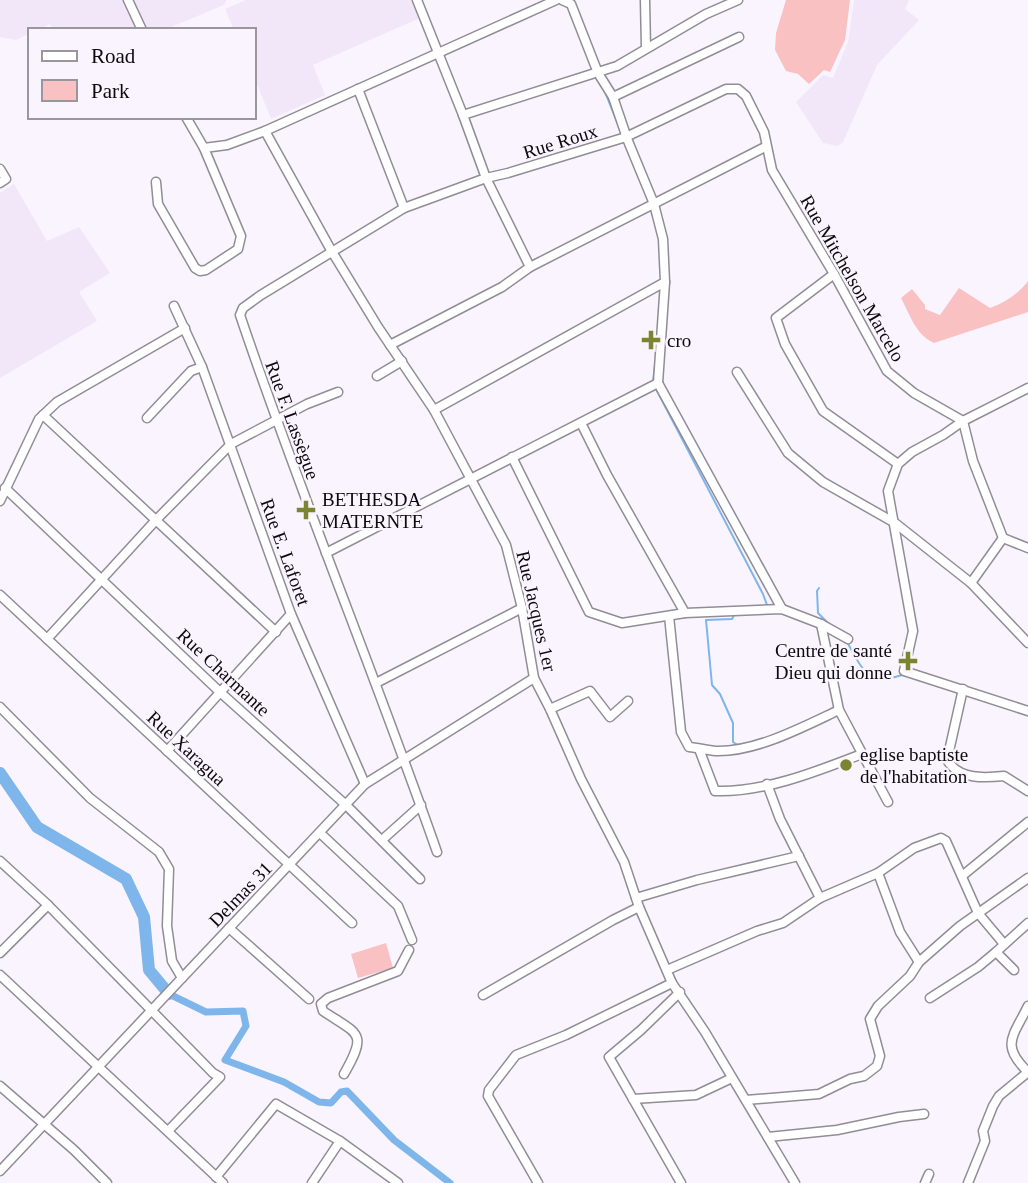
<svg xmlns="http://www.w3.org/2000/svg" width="1028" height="1183" viewBox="0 0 1028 1183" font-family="'Times New Roman',serif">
<rect width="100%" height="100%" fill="#faf4fe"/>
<g fill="#f2e7f9">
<path d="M0,0H226L224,5L164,30H54L50,24L38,30H30V33L16,40L0,37Z"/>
<path d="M246,0H412L420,18L313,65L325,95L271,119L254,76V30H234L225,9Z"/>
<path d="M854,0H909L905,9L919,20L877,65L843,142L838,146L823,143L796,102L823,75L833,78L848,42Z"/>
<path d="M14,184L47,241L79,227L110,273L79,292L97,321L0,378V193Z"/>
</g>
<g fill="#f9c1c2">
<path d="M786,0H850L845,40L830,72L824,70L809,84L798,74L786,71L775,50L776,33Z"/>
<path d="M1028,281V312L934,343C916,335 910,315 901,298L912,289L925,305V309L940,315L959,288L990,308C1006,302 1018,294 1028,281Z"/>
<path d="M386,943L393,968L358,978L351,954Z"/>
</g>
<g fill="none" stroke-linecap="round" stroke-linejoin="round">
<g stroke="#7eb6ec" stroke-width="2">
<path d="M605,92L621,132"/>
<path d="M653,381L655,365"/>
<path d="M656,389L763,594L767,605"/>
<path d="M819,588L817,591L818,613L831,626"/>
<path d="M734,615L732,619L706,620L712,685L720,694L733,723V742L739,746"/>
<path d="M847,642C855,655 863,678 881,679C887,680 897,676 903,675"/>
<path d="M1003,699L1024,706"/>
</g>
<path stroke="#7eb6ec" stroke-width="7" d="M169,994L206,1012L243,1011L246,1026L225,1060L284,1082L319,1102L331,1103L341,1092L347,1091L394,1140L450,1183"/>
<path stroke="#7eb6ec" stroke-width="12" d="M0,773L37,827L126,879L144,917L149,970L169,994"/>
<g stroke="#928c96" stroke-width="11">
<g id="minor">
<path d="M128,0L142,30"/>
<path d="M417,0L463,115L486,178L530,267"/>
<path d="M562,0L571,4L598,73L613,97L628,141L654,204L663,239L665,282L658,383"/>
<path d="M645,0L646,48"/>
<path d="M358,89L404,208"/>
<path d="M613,97L739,37"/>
<path d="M463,115L617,66L706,14L738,0"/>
<path d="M186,117L204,148L227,145L265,131L556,0"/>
<path d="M265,131L331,250L378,327L434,410L506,545L522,608L534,678L550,709L581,779L624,862L639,907L672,983L705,1032L795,1183"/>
<path d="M0,169L6,179L0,183"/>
<path d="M156,182L158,204L195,268L200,271L206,270L238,249L241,236L204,148"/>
<path d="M834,274L776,318L785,344L823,411L898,464"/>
<path d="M174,306L202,367L291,614L365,784"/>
<path d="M390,345L502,287L530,267L765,147"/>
<path d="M737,372L788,453L823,482L895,523L971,583L1028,643"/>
<path d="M377,376L402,361"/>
<path d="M658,383L782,609"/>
<path d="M1028,388L963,421L943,435L912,452L898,464L888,491L913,631L904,671L1028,711"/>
<path d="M434,410L665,282"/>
<path d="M43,415L276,632"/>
<path d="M147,418L191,371L202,367"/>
<path d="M581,423L607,475L685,613"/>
<path d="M512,457L589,612L622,623L685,613L782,609L821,624L848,639"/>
<path d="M5,488L221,693L346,805L420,879"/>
<path d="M0,501L39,419L57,402L185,328"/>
<path d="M1003,538L1028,548"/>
<path d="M326,553L658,383"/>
<path d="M0,595L352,923"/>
<path d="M669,616L681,732L689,747C698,748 707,750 716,751C756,752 803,727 839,710"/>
<path d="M821,624L839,710L888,802"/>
<path d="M47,639L156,520L231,444L307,404L338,392"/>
<path d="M376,683L522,608"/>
<path d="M963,689L947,760C959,780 985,778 1004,776L1028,791"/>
<path d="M0,707L90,798L159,852L169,869L167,926L172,961L182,978"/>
<path d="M550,709L590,691L610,717L628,701"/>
<path d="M699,749L715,791C763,793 818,771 862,754"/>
<path d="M167,751L291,614"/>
<path d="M767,784L780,819L820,898"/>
<path d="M320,833L398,906L412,940"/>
<path d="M382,840L421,805"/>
<path d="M437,852C374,672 301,496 240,315L243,308L261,295L404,208L486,178L508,173L626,137L726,89H738L746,96L764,132L772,170L834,274L887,371L914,393L963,421L973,461L1003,538L971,583"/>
<path d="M0,861L48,905L213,1073L220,1077L169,1130"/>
<path d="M878,873L900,932L919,962"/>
<path d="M962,876L1028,822"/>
<path d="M636,898L697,880L799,856"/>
<path d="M229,928L309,999"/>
<path d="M0,953L48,905"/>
<path d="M667,970L757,931L783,923L820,898L878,873L914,848L941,838L946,841L978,913L1004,944"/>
<path d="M1014,970L996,952L1028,923"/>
<path d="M0,975L223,1183"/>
<path d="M680,992L641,1030L609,1057L681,1183"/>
<path d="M483,995L613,920L639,907"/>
<path d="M930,998L978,967L996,952"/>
<path d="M1028,1006C1013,1037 1000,1045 1028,1072"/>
<path d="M344,1074C368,1032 359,1035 323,1011L321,1004L328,998L398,971L409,950"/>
<path d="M0,1086L74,1150L107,1183"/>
<path d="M633,1099L696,1095L732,1078"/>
<path d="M746,1100L819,1094L850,1079L864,1076L877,1066L880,1056L870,1019L878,1006L910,976L919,962L960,926L1028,878"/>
<path d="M768,1137L837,1130L899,1117L924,1114"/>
<path d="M0,1171L365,784L534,678"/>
<path d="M216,1177L276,1104L340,1141L398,1183"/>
<path d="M312,1183L340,1141"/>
<path d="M538,1183L488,1096L489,1090L516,1055L566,1035L672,983"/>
<path d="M925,1183L929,1174"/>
<path d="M968,1183L985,1141L983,1131L993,1106L999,1096L1028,1072"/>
</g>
</g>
<use href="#minor" stroke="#fff" stroke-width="8"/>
</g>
<g fill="#7b8430" stroke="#faf4fe" stroke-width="2.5">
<path d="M647.5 329.5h7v7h7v7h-7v7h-7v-7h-7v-7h7z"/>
<path d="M302.5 499.5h7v7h7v7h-7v7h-7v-7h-7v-7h7z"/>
<path d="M904.5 650.5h7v7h7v7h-7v7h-7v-7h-7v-7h7z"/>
<circle cx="846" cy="765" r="7"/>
</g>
<g text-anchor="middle" stroke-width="5" stroke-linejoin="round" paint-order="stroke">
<g font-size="19" fill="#0d0a0e" stroke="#faf4fe">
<text transform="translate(560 141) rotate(-17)" y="7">Rue Roux</text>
<text transform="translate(853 278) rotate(60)" y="7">Rue Mitchelson Marcelo</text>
<text transform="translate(293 420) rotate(70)" y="7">Rue F. Lassègue</text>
<text transform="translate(286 552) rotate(70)" y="7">Rue E. Laforet</text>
<text transform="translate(537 611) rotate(77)" y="7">Rue Jacques 1er</text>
<text transform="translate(224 672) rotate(43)" y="7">Rue Charmante</text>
<text transform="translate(187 748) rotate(43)" y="7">Rue Xaragua</text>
<text transform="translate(240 894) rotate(-46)" y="7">Delmas 31</text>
</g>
<g font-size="19" fill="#0d0a0e" stroke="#faf4fe" text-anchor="start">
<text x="667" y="347">cro</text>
<text x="322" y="506">BETHESDA<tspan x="322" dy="22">MATERNTE</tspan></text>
<text x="892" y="657" text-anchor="end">Centre de santé<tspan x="892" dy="22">Dieu qui donne</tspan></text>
<text x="860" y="761">eglise baptiste<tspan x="860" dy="22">de l'habitation</tspan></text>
</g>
</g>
<rect x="28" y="28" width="228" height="91" fill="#faf4fe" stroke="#9b969e" stroke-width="2"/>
<rect x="42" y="51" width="35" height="10" fill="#ffffff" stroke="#9b969e" stroke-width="2"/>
<text x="91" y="63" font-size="21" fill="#0d0a0e">Road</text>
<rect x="42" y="80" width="35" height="21" fill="#f9c1c2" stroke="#9b969e" stroke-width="2"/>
<text x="91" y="98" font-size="21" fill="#0d0a0e">Park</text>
</svg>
